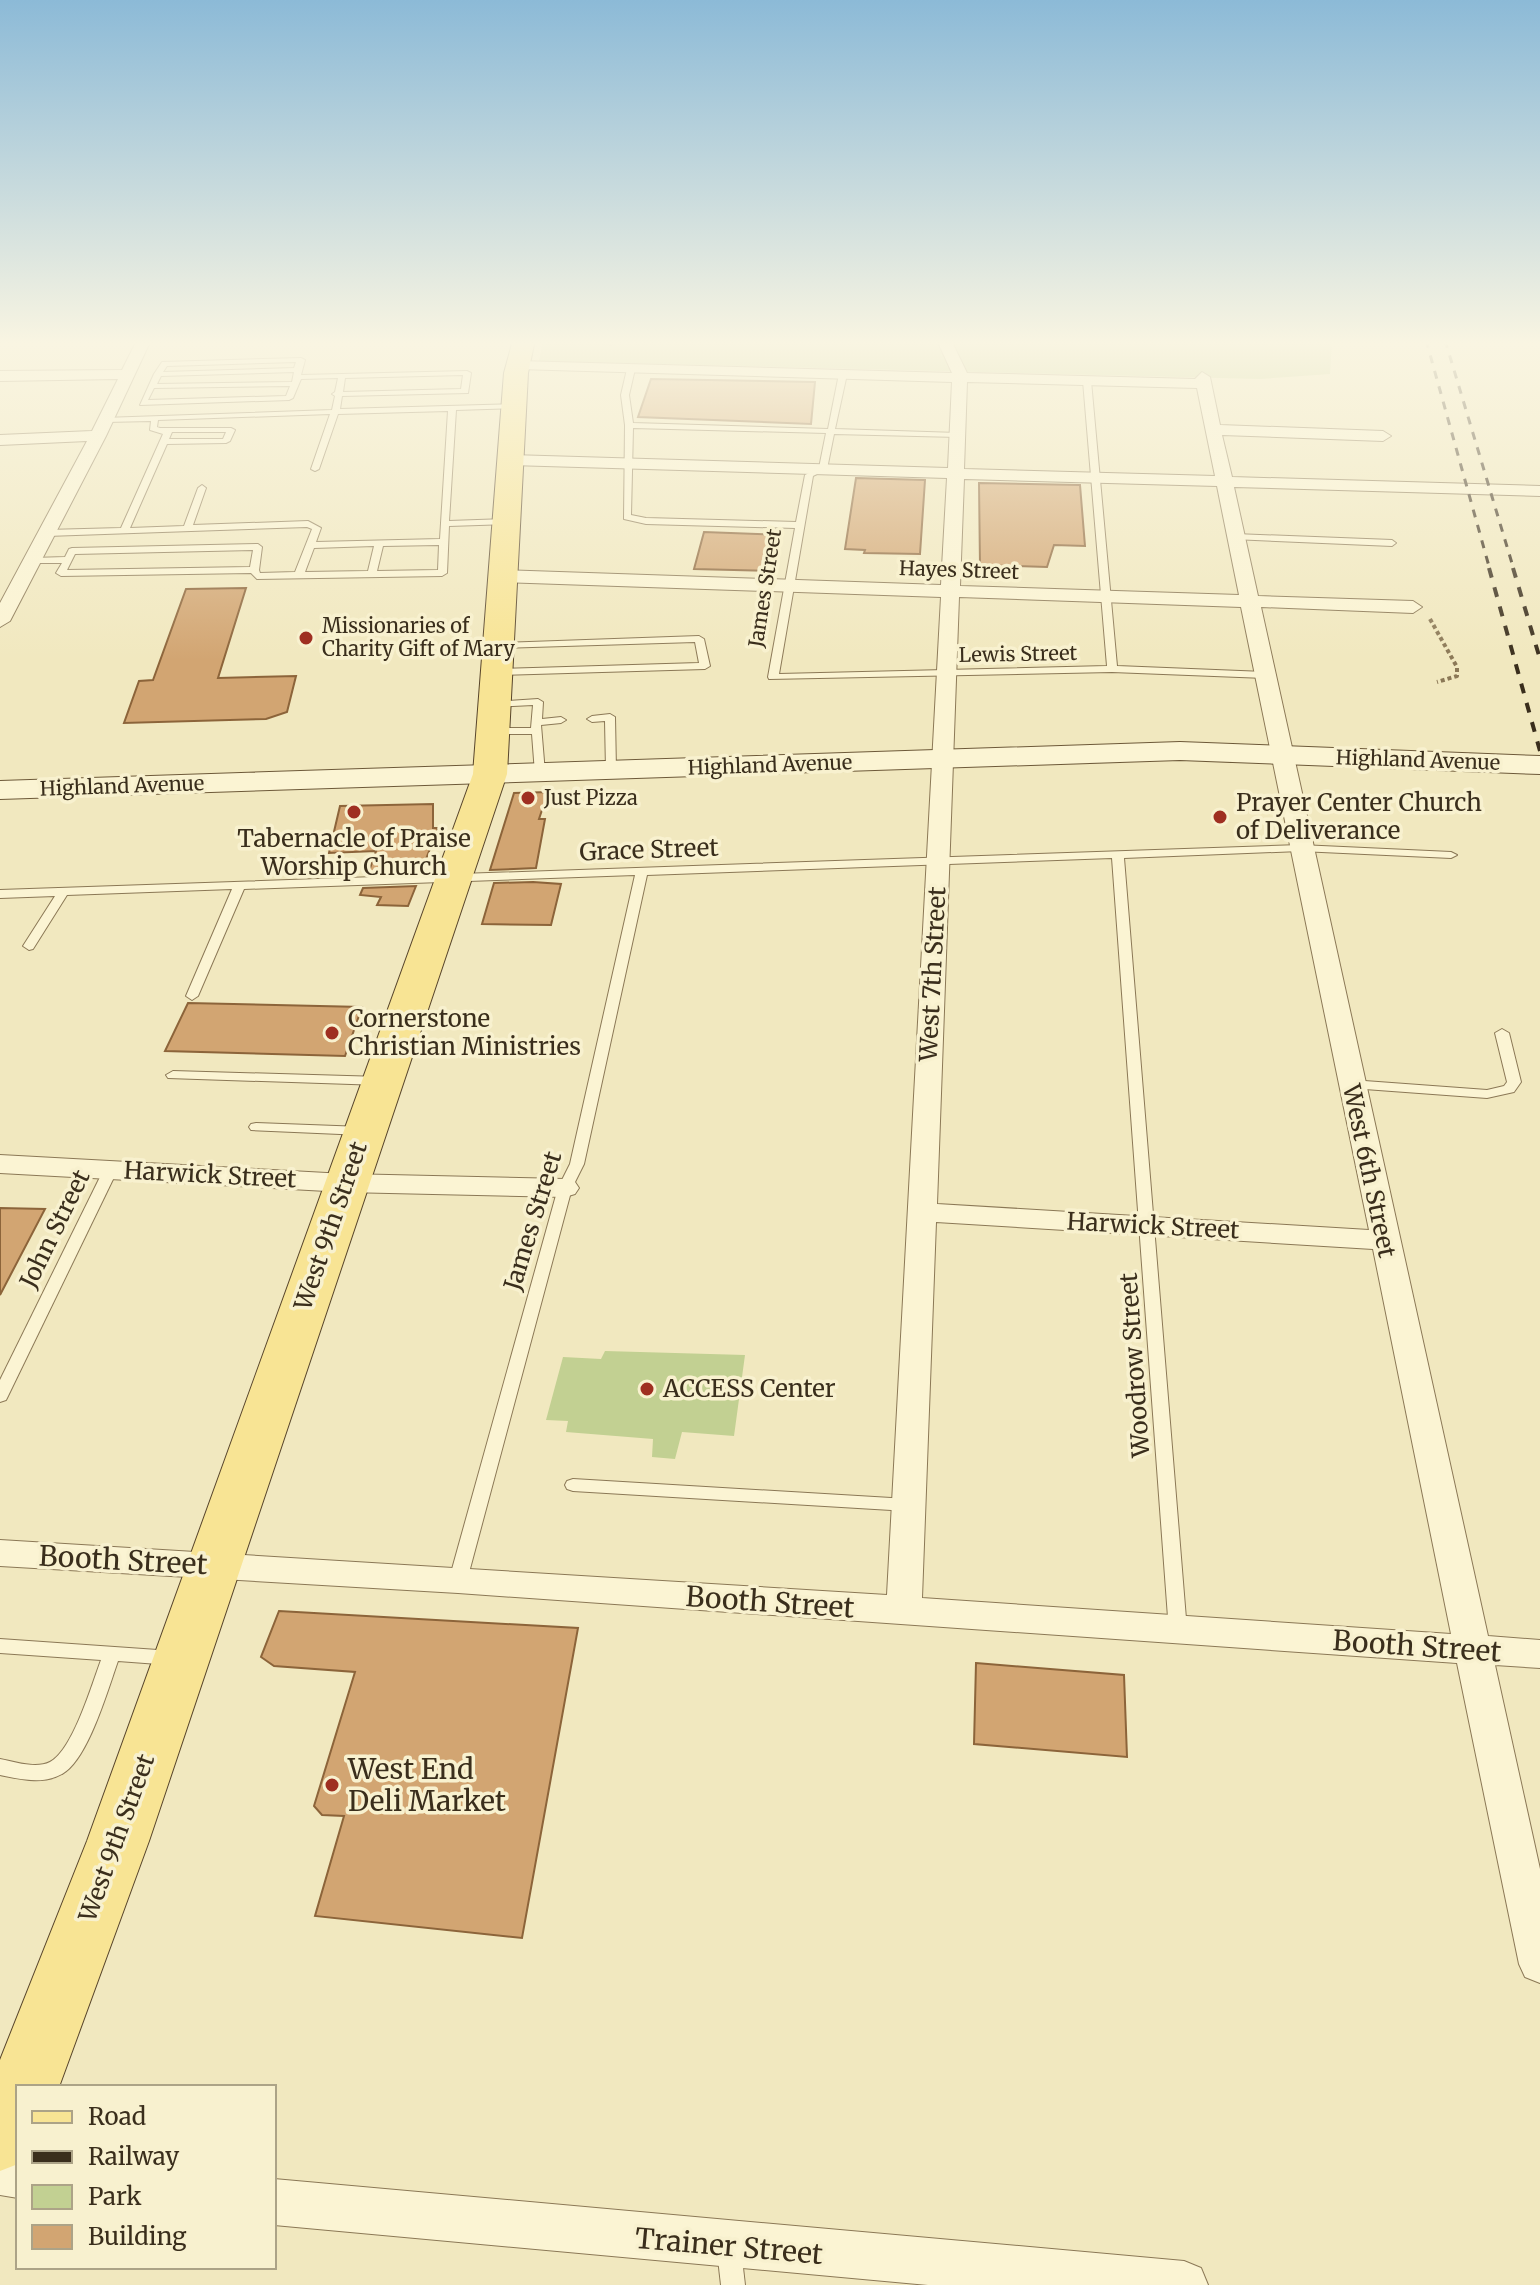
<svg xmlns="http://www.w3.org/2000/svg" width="1540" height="2285" viewBox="0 0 1540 2285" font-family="Merriweather,serif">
<rect width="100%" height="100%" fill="#f1e8bf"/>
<g fill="#c2d092">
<path d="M543,340H1332L1330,374L1260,379L539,361Z"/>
<path d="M605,1351L745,1355L734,1436L682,1432L675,1459L652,1457L653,1439L566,1432L568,1421L546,1420L563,1357L601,1359Z"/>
</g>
<g fill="#d2a572" stroke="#8c643a" stroke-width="2">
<path d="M651,379L815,382L811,424L638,417Z"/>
<path d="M856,478L925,480L920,554L864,553L865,550L845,549Z"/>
<path d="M979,483L1080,485L1085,546L1054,545L1047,567L980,565Z"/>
<path d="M704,532L780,535L772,571L694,569Z"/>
<path d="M246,588L218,678L296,676L287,712L266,719L124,723L139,681L153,680L186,589Z"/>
<path d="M548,792L539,819H545L536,868L490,870L514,793Z"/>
<path d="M433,804V828H438L421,872L368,874L376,851L329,853L340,806Z"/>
<path d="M533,882L561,884L551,925L482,924L494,883Z"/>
<path d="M416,886L408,906L377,905L381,897L360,895L363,888Z"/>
<path d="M188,1003L362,1007L345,1056L165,1051Z"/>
<path d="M0,1208L45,1209L0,1295Z"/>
<path d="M279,1611L578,1628L522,1938L315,1916L344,1816L322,1815L314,1806L355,1672L274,1666L261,1657Z"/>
<path d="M976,1663L1124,1675L1127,1757L974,1744Z"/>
</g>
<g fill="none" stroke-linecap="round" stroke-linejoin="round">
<g stroke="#8b7856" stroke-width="2">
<g id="lane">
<path d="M301,358L305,360L301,375L467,371L471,373L468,393L342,396L340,409L517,404L518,406L514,408L456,410L449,521L506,519L509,520V524L449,526L447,573L442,576L257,579L251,573L61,576L56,573L62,563H30V559L33,558L65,557L69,549L72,548L258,544L262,547L259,570L260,573L295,572L312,529L307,527L47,536L43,533L47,530L121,528L163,434L150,430L151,421L106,422L102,420L103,418L332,410L335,396L332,394L335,392L338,378L301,379L293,398L289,400L140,405L154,374L162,362ZM296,362L294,368L163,372L167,366ZM294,372L292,382L157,384L161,376ZM463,375L461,389L343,392L345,378ZM290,386L286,396L148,400L154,388ZM448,411L440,539L316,542L321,528L308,521L193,525L206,488L202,485L198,488L184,526L130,528L167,444L226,443L230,441L235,430L231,428H160L157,427L158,420L330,414L311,469L315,471L319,469L338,414ZM172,432H226L223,439H169ZM439,545L438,570L377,571L383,546ZM374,546L368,571L305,572L314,548ZM253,550L250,567L67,570L75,554Z"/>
<path d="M631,367L635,369L629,395L633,423L828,429L839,374L843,372L847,374L835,429L958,433L962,435L958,437L834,434L827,469L813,476L779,674L1107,666L1083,381L1087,379L1091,381L1117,666L1265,672L1270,675L1265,678L1112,672L769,679L768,677L795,528L646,524L624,519L625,425L621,395L627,369ZM633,428L826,433L819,468L805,475L796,522L646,518L631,515Z"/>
<path d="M1235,534L1392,540L1396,543L1392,546L1232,539V535Z"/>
<path d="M699,636L704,639L710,666L705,669L497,675L492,672L497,669L699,663L695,642L496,648L494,646L499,643Z"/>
<path d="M538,699L543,702L542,719L561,717L566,720L561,723L541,725L545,773L540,776L535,773L532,734H493L488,731L493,728H531L533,705L495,707L490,704L491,702Z"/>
<path d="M610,714L615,717L616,770L611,773L606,770L605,721L592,722L587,719L592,716Z"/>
<path d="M1300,845L1451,852L1457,855L1451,858L1300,851L1124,858L1187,1631L1184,1636L1178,1638L1172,1636L1169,1631L1112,858L647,875L584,1164L572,1188L467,1580L464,1585L458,1587L452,1585L449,1580L558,1188L570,1164L635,875L244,889L198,996L192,1000L186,996L232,889L67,895L33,949L29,950L23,946L55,896L0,898V890Z"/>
<path d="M1502,1029L1509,1033L1521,1082L1514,1092L1487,1098L1351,1088L1344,1084L1351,1080L1487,1090L1504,1086L1507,1082L1495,1033Z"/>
<path d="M173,1071L381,1077L388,1081L381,1085L168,1078L166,1075Z"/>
<path d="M256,1123L363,1127L370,1131L363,1135L251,1130L249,1127L251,1124Z"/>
<path d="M111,1165L118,1169L8,1396L6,1400L0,1402V1380L104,1169Z"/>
<path d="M573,1479L908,1499L914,1501L917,1505L914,1509L908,1511L573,1491L567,1489L565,1485L567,1481Z"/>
<path d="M0,1639L172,1651L178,1653L181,1658L178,1663L172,1665L118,1661C108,1689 88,1760 62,1774C43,1785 20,1779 0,1775V1759C15,1762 36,1769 50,1762C73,1750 92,1684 101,1660L0,1653Z"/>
<path d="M729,2238L737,2242L741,2250L745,2285H721L717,2250L721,2242Z"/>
</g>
</g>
<g stroke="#8b7856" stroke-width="2">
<g id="street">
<path d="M137,340H151L106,436L10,621L0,627V603L87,441L0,445V435L92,431L118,379L0,381V371L122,370Z"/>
<path d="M937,340H951L967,373L1195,379L1202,372L1210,377L1220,425L1383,431L1391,436L1383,441L1222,435L1232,477L1540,486V496L1234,487L1258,596L1413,601L1422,607L1413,613L1261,607L1488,1636L1540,1640V1668L1495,1665L1540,1869V1983L1525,1977L1519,1964L1457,1663L458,1593L0,1566V1540L887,1595L941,597L503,582L494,576L503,570L941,585L947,478L511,465L503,460L511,455L948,468L952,382L518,369L511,365L518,361L952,373ZM967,382L1197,388L1215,476L964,469ZM964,479L1217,486L1239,595L960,586ZM959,597L1241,607L1369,1230L937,1204ZM936,1222L1373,1249L1451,1634L922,1598Z"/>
<path d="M0,1155L345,1174L565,1179L575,1182L579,1188L575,1194L565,1197L345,1192L0,1173Z"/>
<path d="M0,2151L18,2154V2198L0,2195Z"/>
<path d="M274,2179L1184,2261L1201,2268L1208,2285H928L274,2225Z"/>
</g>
</g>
<g stroke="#6d5939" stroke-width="2">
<path id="secondary" d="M1180,742L1540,756V774L1180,760L0,799V781Z"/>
</g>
<g stroke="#58452b" stroke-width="2">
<path id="primary" d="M513,340H535L528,373L507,774L149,1841L59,2087H18V2164L0,2171V2060L87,1841L473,774L504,373Z"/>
</g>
<path stroke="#8b7856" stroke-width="3" stroke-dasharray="3 2" stroke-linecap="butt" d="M600,340L614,346"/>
<path stroke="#8b7856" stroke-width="4" stroke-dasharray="4 3" stroke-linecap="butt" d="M1430,619L1457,667V676L1437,682"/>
<use href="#lane" fill="#fbf4d3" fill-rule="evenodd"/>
<use href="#street" fill="#fbf4d3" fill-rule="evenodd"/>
<use href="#secondary" fill="#fbf4d3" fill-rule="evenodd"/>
<use href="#primary" fill="#f8e494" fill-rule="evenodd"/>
<g stroke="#3a2e1c" stroke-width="3" stroke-dasharray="8 8" stroke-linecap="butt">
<path d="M1426,340L1490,570"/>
<path d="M1445,340L1514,570"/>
</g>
<g stroke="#3a2e1c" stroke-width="4" stroke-dasharray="10 10" stroke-linecap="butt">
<path d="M1489,568L1540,751"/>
<path d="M1513,568L1540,659"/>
</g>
</g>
<linearGradient id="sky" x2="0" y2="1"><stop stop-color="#8cbad7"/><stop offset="0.52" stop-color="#f9f5e2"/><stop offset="1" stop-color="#f9f5e2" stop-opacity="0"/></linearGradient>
<rect width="1540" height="660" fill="url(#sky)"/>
<g fill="#9f2f21" stroke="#f8f1cf" stroke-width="3">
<circle cx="306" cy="638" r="8"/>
<circle cx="528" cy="798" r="8"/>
<circle cx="354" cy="812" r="8"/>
<circle cx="1220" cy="817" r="8"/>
<circle cx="332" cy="1033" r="8"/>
<circle cx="647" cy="1389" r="8"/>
<circle cx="332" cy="1785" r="8"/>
</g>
<g text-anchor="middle" stroke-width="7" stroke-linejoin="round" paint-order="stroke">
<g font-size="20" fill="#3a2e1c" stroke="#f8f1cf">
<text transform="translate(959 570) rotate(2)" y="7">Hayes Street</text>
<text transform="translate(765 588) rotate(-81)" y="7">James Street</text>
<text transform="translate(1018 654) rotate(-1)" y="7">Lewis Street</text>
<text transform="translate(1418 760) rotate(2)" y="7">Highland Avenue</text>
<text transform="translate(770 765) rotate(-2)" y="7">Highland Avenue</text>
<text transform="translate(122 786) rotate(-2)" y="7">Highland Avenue</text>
</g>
<g font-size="20" fill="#3a2e1c" stroke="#f8f1cf" text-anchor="start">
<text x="322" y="633">Missionaries of<tspan x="322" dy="23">Charity Gift of Mary</tspan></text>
<text x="544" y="805">Just Pizza</text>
</g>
<g font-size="24" fill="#3a2e1c" stroke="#f8f1cf" text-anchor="start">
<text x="1236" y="811">Prayer Center Church<tspan x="1236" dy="28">of Deliverance</tspan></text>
<text x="354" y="847" text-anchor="middle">Tabernacle of Praise<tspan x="354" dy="28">Worship Church</tspan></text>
<text x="348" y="1027">Cornerstone<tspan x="348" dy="28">Christian Ministries</tspan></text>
<text x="663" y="1397">ACCESS Center</text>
</g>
<g font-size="24" fill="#3a2e1c" stroke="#f8f1cf">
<text transform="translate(649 850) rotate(-2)" y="8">Grace Street</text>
<text transform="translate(933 974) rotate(-87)" y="8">West 7th Street</text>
<text transform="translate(1369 1171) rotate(78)" y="8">West 6th Street</text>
<text transform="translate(210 1175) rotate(3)" y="8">Harwick Street</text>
<text transform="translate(533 1221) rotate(-73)" y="8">James Street</text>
<text transform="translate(331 1226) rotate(-71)" y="8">West 9th Street</text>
<text transform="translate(1153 1226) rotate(3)" y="8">Harwick Street</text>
<text transform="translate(55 1229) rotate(-64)" y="8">John Street</text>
<text transform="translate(1135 1365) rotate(-94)" y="8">Woodrow Street</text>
<text transform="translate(117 1838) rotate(-70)" y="8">West 9th Street</text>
</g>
<g font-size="28" fill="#3a2e1c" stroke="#f8f1cf">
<text transform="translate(123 1560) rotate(3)" y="10">Booth Street</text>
<text transform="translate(770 1602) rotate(4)" y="10">Booth Street</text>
<text transform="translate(1417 1646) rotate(4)" y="10">Booth Street</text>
<text transform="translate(729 2246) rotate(5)" y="10">Trainer Street</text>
</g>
<g font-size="28" fill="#3a2e1c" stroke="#f8f1cf" text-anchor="start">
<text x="348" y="1779">West End<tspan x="348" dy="32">Deli Market</tspan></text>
</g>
</g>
<rect x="16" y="2085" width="260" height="184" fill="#f8f1cf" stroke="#aca387" stroke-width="2"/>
<rect x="32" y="2111" width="40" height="12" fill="#f8e494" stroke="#aca387" stroke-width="2"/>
<text x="88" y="2125" font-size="24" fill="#3a2e1c">Road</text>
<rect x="32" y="2151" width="40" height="12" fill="#3a2e1c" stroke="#aca387" stroke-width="2"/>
<text x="88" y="2165" font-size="24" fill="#3a2e1c">Railway</text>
<rect x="32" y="2185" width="40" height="24" fill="#c2d092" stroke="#aca387" stroke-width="2"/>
<text x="88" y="2205" font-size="24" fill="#3a2e1c">Park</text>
<rect x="32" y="2225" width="40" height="24" fill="#d2a572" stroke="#aca387" stroke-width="2"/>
<text x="88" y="2245" font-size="24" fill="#3a2e1c">Building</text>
</svg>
